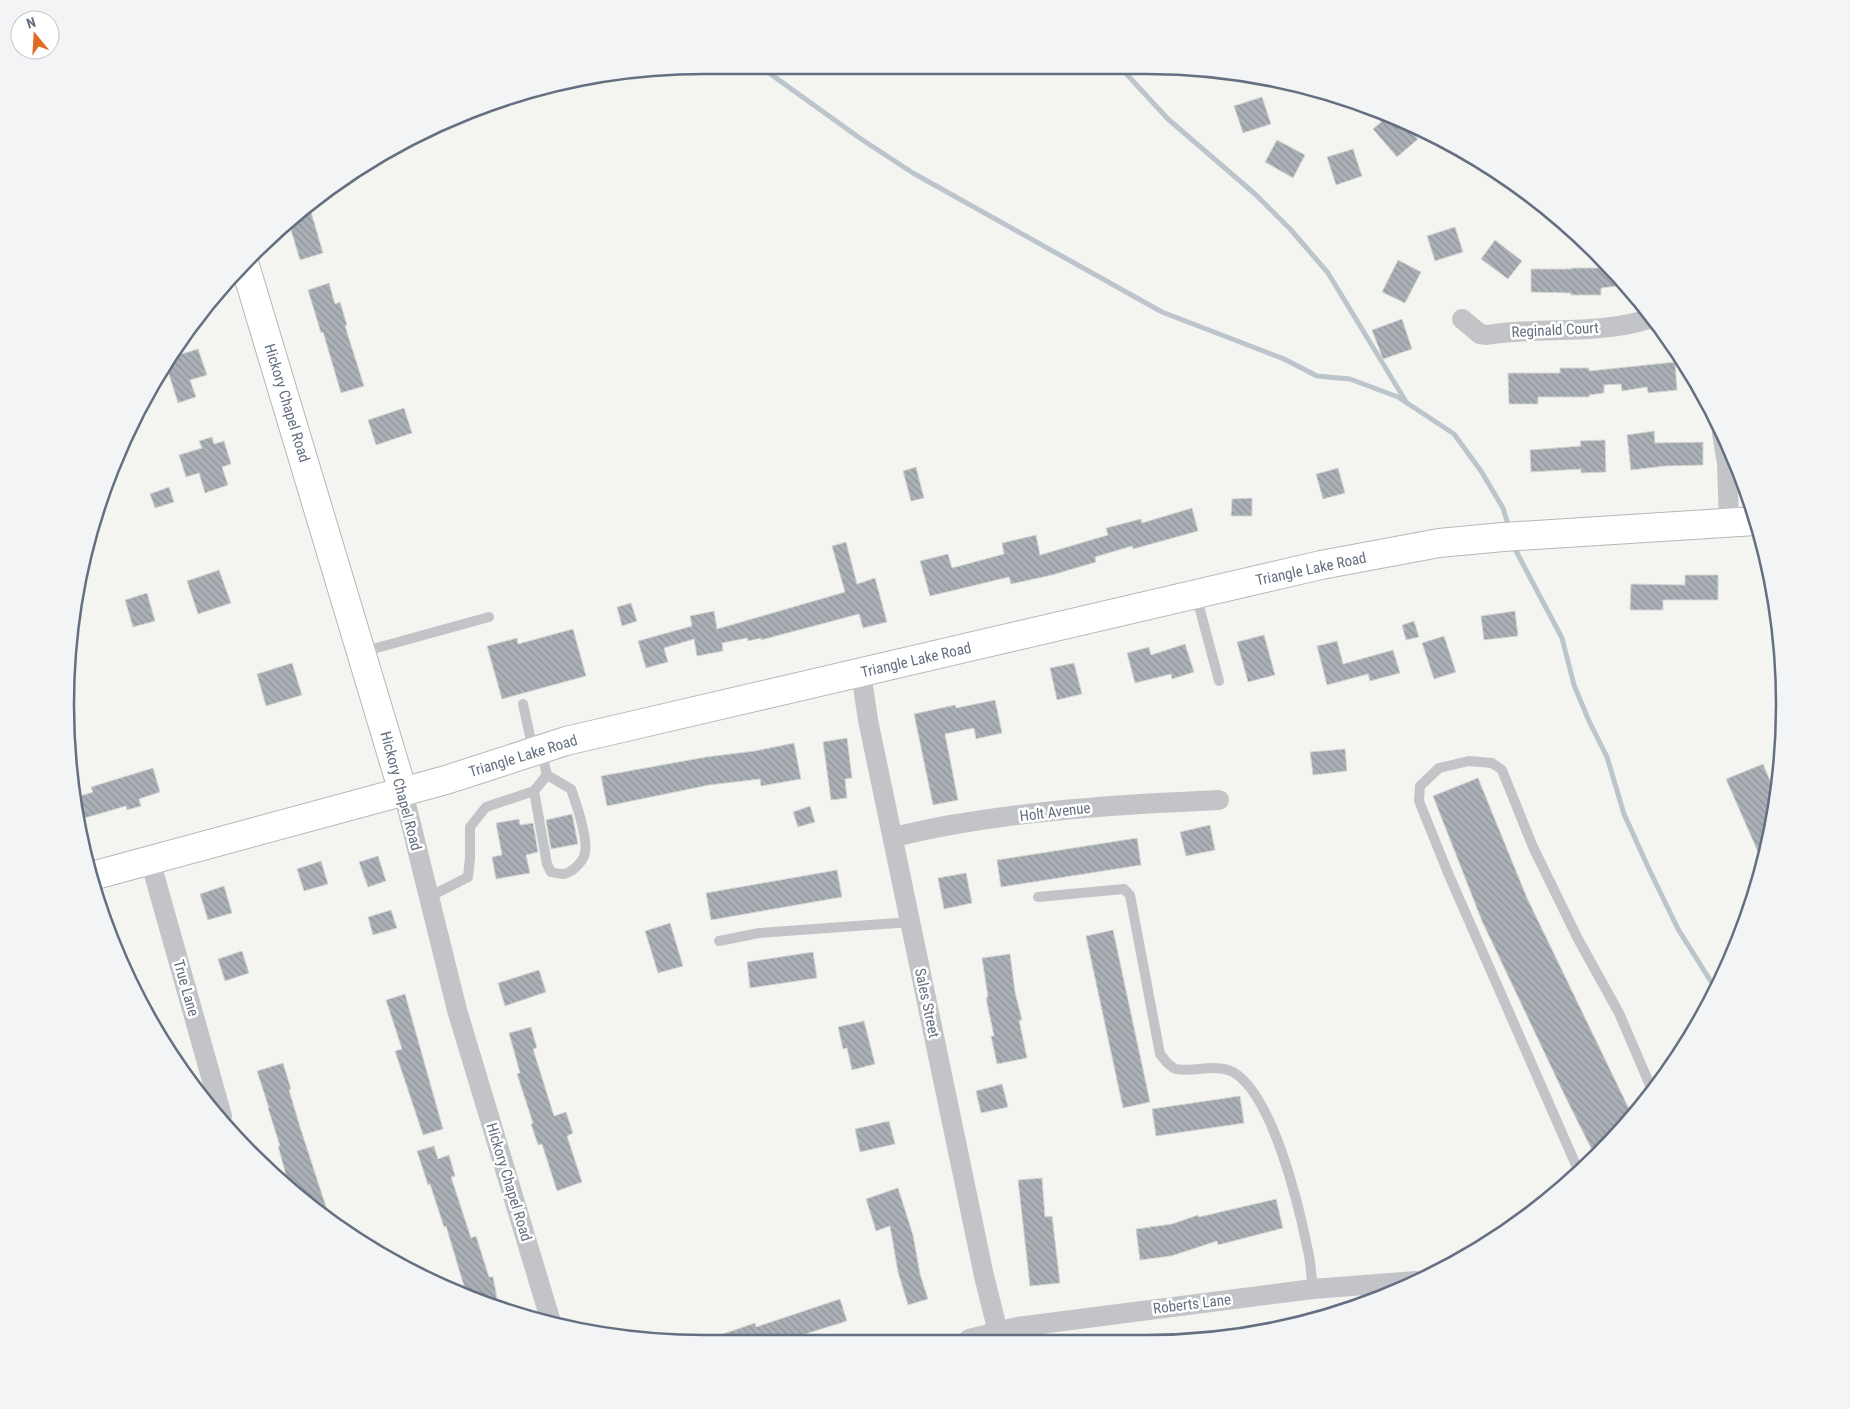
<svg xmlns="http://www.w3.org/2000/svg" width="1850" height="1409" viewBox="0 0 1850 1409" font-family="'Roboto Condensed',sans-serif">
<defs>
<pattern id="building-back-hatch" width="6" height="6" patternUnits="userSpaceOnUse" patternTransform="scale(1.25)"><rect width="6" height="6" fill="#aab0b6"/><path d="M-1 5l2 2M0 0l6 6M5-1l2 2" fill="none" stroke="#8e9499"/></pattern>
</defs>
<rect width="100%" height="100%" fill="#f4f4f0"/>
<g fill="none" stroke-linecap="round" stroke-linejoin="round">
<g stroke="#bdc5cc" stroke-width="5">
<path d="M758,65L861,139L913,173L1162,312L1284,359L1317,376L1350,379L1398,397L1454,434L1481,471L1503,508L1507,521"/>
<path d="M1119,66L1168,119L1255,194L1291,230L1328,273L1405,400"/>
<path d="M1516,551L1562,638L1574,685L1589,721L1607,757L1624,814L1648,867L1678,929L1715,988"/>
</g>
</g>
<g fill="url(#building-back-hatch)" stroke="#d5d6d3">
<path d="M1262,97L1271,124L1243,133L1234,106Z"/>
<path d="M1388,116L1403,121L1418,139L1397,157L1373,129Z"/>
<path d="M1277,140L1305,155L1293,178L1265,162Z"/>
<path d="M1353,149L1362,176L1336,185L1327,157Z"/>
<path d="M309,205L323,253L300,260L288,220Z"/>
<path d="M1455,227L1463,252L1435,261L1427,236Z"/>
<path d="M1495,240L1522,261L1508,279L1481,259Z"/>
<path d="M1398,260L1421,272L1405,303L1382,292Z"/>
<path d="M1571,268H1611L1625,285L1601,288V295H1571V293L1531,292V269H1571Z"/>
<path d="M329,283L335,304L340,302L347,325L345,326L364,386L341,393L323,332L321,333L308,290Z"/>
<path d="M1402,319L1412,349L1383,359L1372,330Z"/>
<path d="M198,349L207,375L190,380L196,397L178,403L167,368L175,356Z"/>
<path d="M1675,362L1677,390L1648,393L1647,387L1622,391L1621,384L1604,385V393L1589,395V397H1538V404H1509L1508,373H1560V368H1589V371Z"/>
<path d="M404,408L412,433L376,445L368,420Z"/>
<path d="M1654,431L1655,443L1703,442V465L1665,466L1631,470L1627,435Z"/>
<path d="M212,437L214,444L224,441L231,464L222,467L228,485L205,493L199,473L186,477L179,455L202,448L199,441Z"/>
<path d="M1605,440L1606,472L1581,473V469L1531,472L1530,450L1581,446L1580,441Z"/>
<path d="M916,467L924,498L911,501L903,471Z"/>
<path d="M1338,468L1345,493L1323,499L1316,474Z"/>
<path d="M169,487L174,502L155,508L150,494Z"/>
<path d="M1252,498V516H1231L1232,499Z"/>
<path d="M1192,508L1198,531L1133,549L1132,546L1095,557L1096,562L1052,575L1011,584L1009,577L930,596L920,561L948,554L952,568L1004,554L1002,543L1036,535L1040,555L1108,535L1106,528L1141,519L1142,523Z"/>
<path d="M846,542L857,584L875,578L887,622L863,628L859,614L761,640V638L748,641L747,638L722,643L723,651L697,656L694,639L664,648L668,662L646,668L638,641L692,626L690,616L714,611L717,629L845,592L832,546Z"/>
<path d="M219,570L231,603L198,614L187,581Z"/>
<path d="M1685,575H1718V600H1663V610H1630L1631,584L1685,585Z"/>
<path d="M147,593L155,621L133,627L125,600Z"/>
<path d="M631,603L637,621L622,626L617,607Z"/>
<path d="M1515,611L1518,636L1484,640L1481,616Z"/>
<path d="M1414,621L1419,637L1406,640L1402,625Z"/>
<path d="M573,629L586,676L502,699L487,646L517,638L518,644Z"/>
<path d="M1264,635L1275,675L1248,682L1237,642Z"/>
<path d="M1444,636L1456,672L1434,679L1422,643Z"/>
<path d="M1337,641L1343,664L1393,650L1400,673L1370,681L1368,674L1327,685L1317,646Z"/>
<path d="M1185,644L1194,672L1172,679L1171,674L1135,683L1127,653L1149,647L1151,655Z"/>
<path d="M292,663L302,695L266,706L257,674Z"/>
<path d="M1074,663L1082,694L1057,700L1050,668Z"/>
<path d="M995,700L1002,733L976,739L974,728L945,734L958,800L933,805L914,714L955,705L956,708Z"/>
<path d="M847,738L852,778L845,779L847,798L831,800L823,742Z"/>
<path d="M794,743L801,779L761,786L760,779L709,785L607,806L601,776L706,757L755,751Z"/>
<path d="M1345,749L1347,771L1313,775L1310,752Z"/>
<path d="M1763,764L1776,795L1773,829L1767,848L1758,852L1726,779Z"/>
<path d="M153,768L160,792L139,799L141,806L127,810L126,806L81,819L77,797L93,792L91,787Z"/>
<path d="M1478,778L1527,898L1632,1115L1596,1158L1565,1096L1482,921L1433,796Z"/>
<path d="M810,806L815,822L798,827L793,812Z"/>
<path d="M572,814L578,844L551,849L546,820Z"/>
<path d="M519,819L520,825L533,823L538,852L526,855L530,873L496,879L492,857L502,855L496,823Z"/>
<path d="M1210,825L1215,850L1186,856L1180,832Z"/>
<path d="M1137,838L1141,865L1001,887L997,860Z"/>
<path d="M378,856L386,881L368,887L359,862Z"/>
<path d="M321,861L328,884L304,891L297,869Z"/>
<path d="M837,870L842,897L711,920L706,893Z"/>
<path d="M966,873L972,903L944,909L938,878Z"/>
<path d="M224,886L232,913L208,920L200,894Z"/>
<path d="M391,910L397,928L373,935L368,917Z"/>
<path d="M670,923L683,966L658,973L645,931Z"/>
<path d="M1113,930L1150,1102L1123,1108L1086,936Z"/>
<path d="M242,951L249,973L225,981L218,959Z"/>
<path d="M813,952L817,978L750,988L747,962Z"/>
<path d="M1010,954L1015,992L1022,1020H1019L1027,1058L997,1064L991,1036H994L986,998L988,997L982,958Z"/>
<path d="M539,970L546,992L505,1006L498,983Z"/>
<path d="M405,994L443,1129L423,1135L395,1051L402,1049L386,1000Z"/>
<path d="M864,1021L875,1064L852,1070L847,1048L843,1049L838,1027Z"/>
<path d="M531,1027L537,1048L533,1049L554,1116L566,1112L573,1133L567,1136L582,1182L557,1191L542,1144L538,1145L531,1124L533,1123L517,1074L520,1073L509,1033Z"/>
<path d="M283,1063L291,1089L289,1090L300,1127L330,1219L291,1191L288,1182L278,1146H280L268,1108H269L257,1071Z"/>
<path d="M1002,1084L1008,1107L981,1113L976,1091Z"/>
<path d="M1240,1096L1244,1123L1156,1136L1152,1109Z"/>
<path d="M889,1121L895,1144L860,1152L855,1129Z"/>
<path d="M434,1146L438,1159L449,1155L455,1176L451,1177L471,1238L476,1236L489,1277H493L497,1298L480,1302L467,1296L446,1226L444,1227L430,1184L428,1185L417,1151Z"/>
<path d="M1042,1178L1045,1217L1052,1216L1060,1283L1030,1286L1018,1180Z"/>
<path d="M898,1188L913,1235L920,1274L928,1299L908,1305L898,1272L890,1226L876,1231L866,1199Z"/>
<path d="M1276,1199L1283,1228L1218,1245L1217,1241L1171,1256L1140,1260L1136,1229L1172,1224L1198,1215L1199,1217Z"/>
<path d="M840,1299L847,1321L802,1335L804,1339L717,1338V1336L755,1323L756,1327Z"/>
</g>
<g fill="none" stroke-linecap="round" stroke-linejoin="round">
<g stroke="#b4b7bc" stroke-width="30">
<g id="secondary">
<path d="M244,262L403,792"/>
<path d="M92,876L446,780L566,741L1321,565L1439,543L1503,537L1755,521"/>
</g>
</g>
<g stroke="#c2c4c8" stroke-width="10">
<path d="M1196,595L1219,681"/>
<path d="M362,652L489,617"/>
<path d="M523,704L533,750"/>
<path d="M534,791L547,864L551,872C555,873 559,874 563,874C572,873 583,862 585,853C588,838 576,803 571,789L547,775"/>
<path d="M429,897L468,877L470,858V827L486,807L534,791L547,775L541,750"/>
<path d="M1038,897L1124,889L1130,895L1160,1054C1164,1059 1169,1067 1176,1069C1192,1073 1217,1063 1233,1072C1273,1095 1299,1206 1308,1251C1311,1263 1311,1276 1313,1289"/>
<path d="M719,941L759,933L911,922"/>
<path d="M1579,1172L1448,873L1419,801L1420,786L1439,768L1469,761L1492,763L1502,770L1533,847L1578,939L1619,1013L1652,1090"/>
</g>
<g stroke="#c2c4c8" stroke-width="20">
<path d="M1462,319L1480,334L1487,335C1542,326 1598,336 1652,318"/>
<path d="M1722,433L1727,463L1729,523"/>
<path d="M861,673L868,720L984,1276L998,1332"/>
<path d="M403,792L457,1010L551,1322"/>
<path d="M893,837C914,833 935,827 957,824C1043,809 1132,804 1219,800"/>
<path d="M150,860L222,1116"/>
<path d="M969,1339L1017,1327L1313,1289L1416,1281"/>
</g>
<use href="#secondary" stroke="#fff" stroke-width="28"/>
</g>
<g text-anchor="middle" stroke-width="5" stroke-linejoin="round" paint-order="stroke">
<g font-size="15" fill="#647081" stroke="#fff">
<text transform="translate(1555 330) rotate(-3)" y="5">Reginald Court</text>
<text transform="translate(287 403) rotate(73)" y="5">Hickory Chapel Road</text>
<text transform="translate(1311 569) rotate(-12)" y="5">Triangle Lake Road</text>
<text transform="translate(916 660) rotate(-13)" y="5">Triangle Lake Road</text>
<text transform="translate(523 756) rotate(-17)" y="5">Triangle Lake Road</text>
<text transform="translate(401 791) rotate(75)" y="5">Hickory Chapel Road</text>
<text transform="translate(1055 812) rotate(-7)" y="5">Holt Avenue</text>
<text transform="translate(186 988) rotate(74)" y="5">True Lane</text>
<text transform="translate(927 1003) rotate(78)" y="5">Sales Street</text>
<text transform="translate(509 1182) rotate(73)" y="5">Hickory Chapel Road</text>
<text transform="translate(1192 1304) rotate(-7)" y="5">Roberts Lane</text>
</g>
</g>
<path d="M0 0H1850V1409H0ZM704 74H1146A630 630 0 0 1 1776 704V705A630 630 0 0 1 1146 1335H704A630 630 0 0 1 74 705V704A630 630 0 0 1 704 74Z" fill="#f3f4f5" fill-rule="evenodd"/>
<path fill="none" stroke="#647081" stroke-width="2.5" d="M704 74H1146A630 630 0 0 1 1776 704V705A630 630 0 0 1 1146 1335H704A630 630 0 0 1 74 705V704A630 630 0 0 1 704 74Z"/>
<g transform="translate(35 35) rotate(342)"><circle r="24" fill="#ffffff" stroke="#c1c6cd"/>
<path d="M0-4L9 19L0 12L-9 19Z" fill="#e16b24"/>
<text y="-8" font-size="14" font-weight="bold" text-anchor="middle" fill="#647081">N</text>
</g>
</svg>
